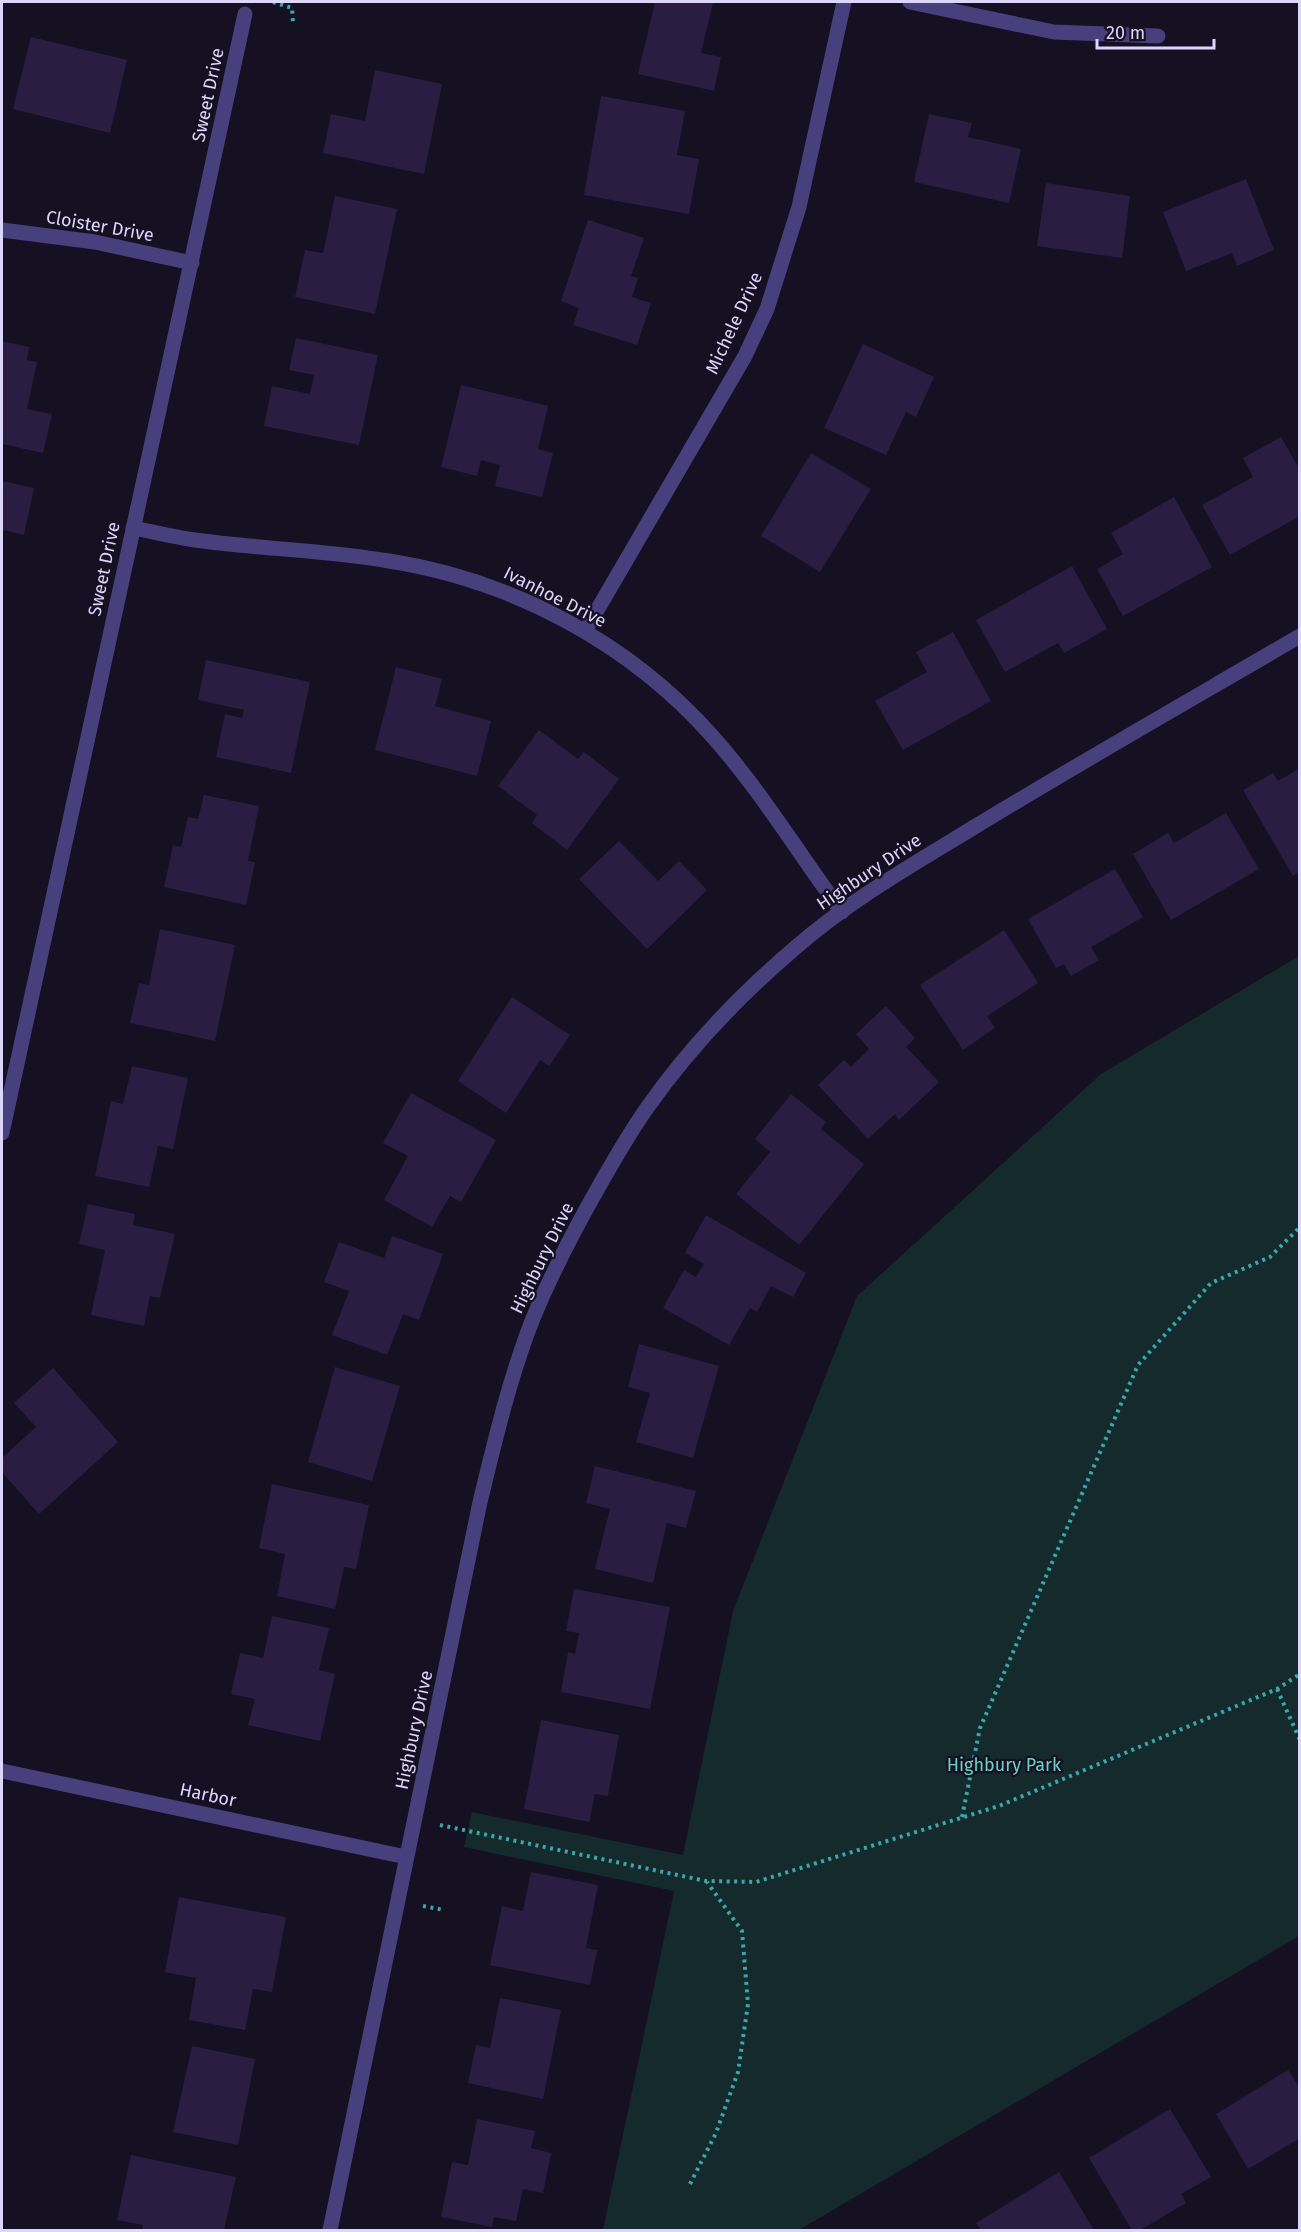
<svg xmlns="http://www.w3.org/2000/svg" width="1301" height="2232" viewBox="0 0 1301 2232" font-family="'Fira Sans',sans-serif">
<rect width="100%" height="100%" fill="#151022"/>
<path fill="#142a2c" d="M1299,956V1936L799,2230H603L674,1891L464,1847L472,1812L683,1855L733,1611L857,1296L1101,1074Z"/>
<g fill="#291e42">
<path d="M655,2H713L701,53L721,57L714,91L638,74Z"/>
<path d="M31,37L127,60L110,133L13,109Z"/>
<path d="M375,70L442,84L424,174L323,153L331,114L365,121Z"/>
<path d="M601,96L685,111L677,155L699,159L689,214L584,195Z"/>
<path d="M929,114L972,123L968,137L1021,149L1009,203L914,182Z"/>
<path d="M1246,179L1274,250L1237,266L1232,253L1186,271L1163,212Z"/>
<path d="M1046,183L1130,196L1122,258L1037,246Z"/>
<path d="M335,196L397,209L375,314L295,297L305,250L323,253Z"/>
<path d="M588,220L644,238L631,276L638,278L632,297L651,303L637,345L573,325L579,308L561,301Z"/>
<path d="M296,338L378,355L359,445L264,426L272,386L310,394L314,375L289,370Z"/>
<path d="M2,341L29,347L27,360L37,362L27,409L52,414L43,453L2,444Z"/>
<path d="M863,344L934,377L916,417L906,412L886,455L824,428Z"/>
<path d="M461,385L548,406L538,449L553,453L542,497L495,486L500,465L481,460L477,476L441,467Z"/>
<path d="M1281,437L1300,470V516L1230,555L1202,505L1253,477L1243,458Z"/>
<path d="M811,453L871,489L820,572L761,536Z"/>
<path d="M2,481L34,488L24,535L4,530L2,536Z"/>
<path d="M1174,497L1212,567L1123,616L1097,569L1123,554L1111,533Z"/>
<path d="M1072,566L1107,629L1064,653L1058,643L1005,672L976,620Z"/>
<path d="M953,632L991,701L903,750L875,701L927,672L916,652Z"/>
<path d="M206,660L310,682L291,773L216,757L225,714L242,718L244,710L198,700Z"/>
<path d="M396,667L442,679L435,706L491,721L477,776L375,750Z"/>
<path d="M539,730L578,759L584,752L619,779L567,850L532,823L537,815L498,786Z"/>
<path d="M1300,768V872L1293,876L1243,790L1273,773L1278,781Z"/>
<path d="M204,795L259,806L248,861L255,862L246,905L164,887L173,845L181,847L188,817L198,819Z"/>
<path d="M1226,813L1259,869L1171,920L1133,854L1168,833L1174,843Z"/>
<path d="M619,841L658,881L679,861L707,890L647,949L579,879Z"/>
<path d="M1115,869L1143,917L1091,947L1099,960L1071,976L1064,964L1056,968L1028,919Z"/>
<path d="M160,929L235,945L215,1041L130,1023L139,983L149,985Z"/>
<path d="M1004,930L1038,983L987,1016L995,1028L963,1050L920,985Z"/>
<path d="M512,997L570,1035L549,1066L540,1060L506,1113L458,1081Z"/>
<path d="M886,1006L915,1038L906,1047L939,1082L899,1120L895,1114L868,1139L818,1085L844,1060L851,1067L869,1049L856,1034Z"/>
<path d="M132,1066L188,1078L173,1149L158,1146L149,1187L95,1176L111,1101L123,1104Z"/>
<path d="M411,1093L496,1140L461,1202L450,1196L432,1227L384,1200L408,1156L383,1143Z"/>
<path d="M791,1094L826,1122L821,1129L864,1164L799,1245L736,1194L770,1152L755,1139Z"/>
<path d="M88,1204L135,1214L133,1225L175,1234L160,1298L150,1296L144,1326L91,1315L105,1250L79,1244Z"/>
<path d="M706,1215L806,1273L793,1297L771,1286L757,1312L750,1308L729,1345L663,1308L684,1270L696,1277L704,1264L685,1253Z"/>
<path d="M392,1236L443,1254L419,1320L403,1314L387,1355L332,1335L349,1291L324,1282L339,1242L384,1258Z"/>
<path d="M639,1344L719,1366L693,1458L636,1442L650,1393L628,1387Z"/>
<path d="M335,1367L400,1386L372,1481L308,1462Z"/>
<path d="M53,1368L118,1442L39,1514L2,1472V1458L36,1427L14,1403Z"/>
<path d="M595,1466L696,1491L686,1528L667,1523L653,1583L595,1569L610,1509L586,1503Z"/>
<path d="M272,1484L369,1505L356,1569L344,1567L335,1609L277,1596L285,1554L259,1548Z"/>
<path d="M574,1589L670,1607L650,1709L561,1692L568,1652L575,1654L579,1633L566,1631Z"/>
<path d="M272,1616L329,1628L319,1670L335,1674L320,1741L248,1725L255,1699L231,1694L240,1653L263,1658Z"/>
<path d="M541,1720L619,1735L608,1796L595,1794L589,1822L524,1809Z"/>
<path d="M531,1872L598,1885L586,1948L597,1950L590,1985L490,1965L502,1906L523,1911Z"/>
<path d="M179,1897L286,1917L272,1992L253,1989L245,2030L189,2020L196,1978L165,1972Z"/>
<path d="M500,1998L561,2010L543,2099L468,2083L476,2045L490,2048Z"/>
<path d="M192,2046L255,2059L238,2145L173,2132Z"/>
<path d="M1288,2070L1300,2088V2138L1248,2169L1216,2114Z"/>
<path d="M1170,2109L1211,2177L1181,2194L1186,2203L1140,2230H1132L1089,2158Z"/>
<path d="M477,2119L535,2131L531,2148L551,2153L543,2193L523,2189L516,2221L494,2217L492,2227L441,2217L452,2162L468,2165Z"/>
<path d="M131,2155L236,2177L224,2230H142L143,2225L117,2220Z"/>
<path d="M1059,2172L1094,2230H981L976,2223Z"/>
</g>
<g fill="none" stroke-linecap="round" stroke-linejoin="round">
<g stroke="#3ba7aa" stroke-width="4" stroke-dasharray="3 4.5" stroke-linecap="butt">
<path d="M273,2L292,8L293,23"/>
<path d="M1277,1689L1300,1740"/>
<path d="M962,1817L980,1728L1138,1365L1211,1283L1270,1257L1300,1227"/>
<path d="M440,1825L706,1881L756,1882L999,1806L1277,1689L1300,1674"/>
<path d="M423,1906L444,1910"/>
<path d="M690,2184L716,2133L738,2072L748,2004L742,1931L707,1882"/>
</g>
<g stroke="#48407d" stroke-width="15">
<path d="M910,2L1054,32L1158,36"/>
<path d="M2,230L95,242L192,263"/>
<path d="M133,528C154,532 174,537 195,540C259,549 325,550 389,561C512,580 630,643 713,737C761,791 799,854 842,912"/>
<path d="M585,631L745,356L767,309L799,207L844,2"/>
<path d="M2,1133L245,14"/>
<path d="M2,1771L406,1857"/>
<path d="M330,2230L480,1502C494,1445 507,1389 527,1334C542,1293 562,1254 583,1215C603,1179 623,1142 647,1108C689,1048 740,995 795,948C850,900 914,864 976,826C1083,761 1192,699 1300,636"/>
</g>
</g>
<g text-anchor="middle" stroke-width="4.5" stroke-linejoin="round" paint-order="stroke">
<g font-size="18" fill="#ddd6fb" stroke="#151022">
<text transform="translate(208 95) rotate(-78)" y="6">Sweet Drive</text>
<text transform="translate(100 226) rotate(10)" y="6">Cloister Drive</text>
<text transform="translate(734 323) rotate(-65)" y="6">Michele Drive</text>
<text transform="translate(104 569) rotate(-78)" y="6">Sweet Drive</text>
<text transform="translate(555 597) rotate(27)" y="6">Ivanhoe Drive</text>
<text transform="translate(869 872) rotate(-34)" y="6">Highbury Drive</text>
<text transform="translate(542 1258) rotate(-64)" y="6">Highbury Drive</text>
<text transform="translate(414 1730) rotate(-78)" y="6">Highbury Drive</text>
<text transform="translate(208 1795) rotate(12)" y="6">Harbor</text>
</g>
<g font-size="18" fill="#69d4c3" stroke="#151022">
<text x="1004" y="1771">Highbury Park</text>
</g>
</g>
<rect width="1301" height="2232" fill="none" stroke="#ddd6fb" stroke-width="6"/>
<path d="M1097 39v9h117v-9" fill="none" stroke="#ddd6fb" stroke-width="3"/>
<text x="1106" y="39" font-size="18" fill="#ddd6fb" stroke="#151022" stroke-width="4.5" paint-order="stroke">20 m</text>
</svg>
